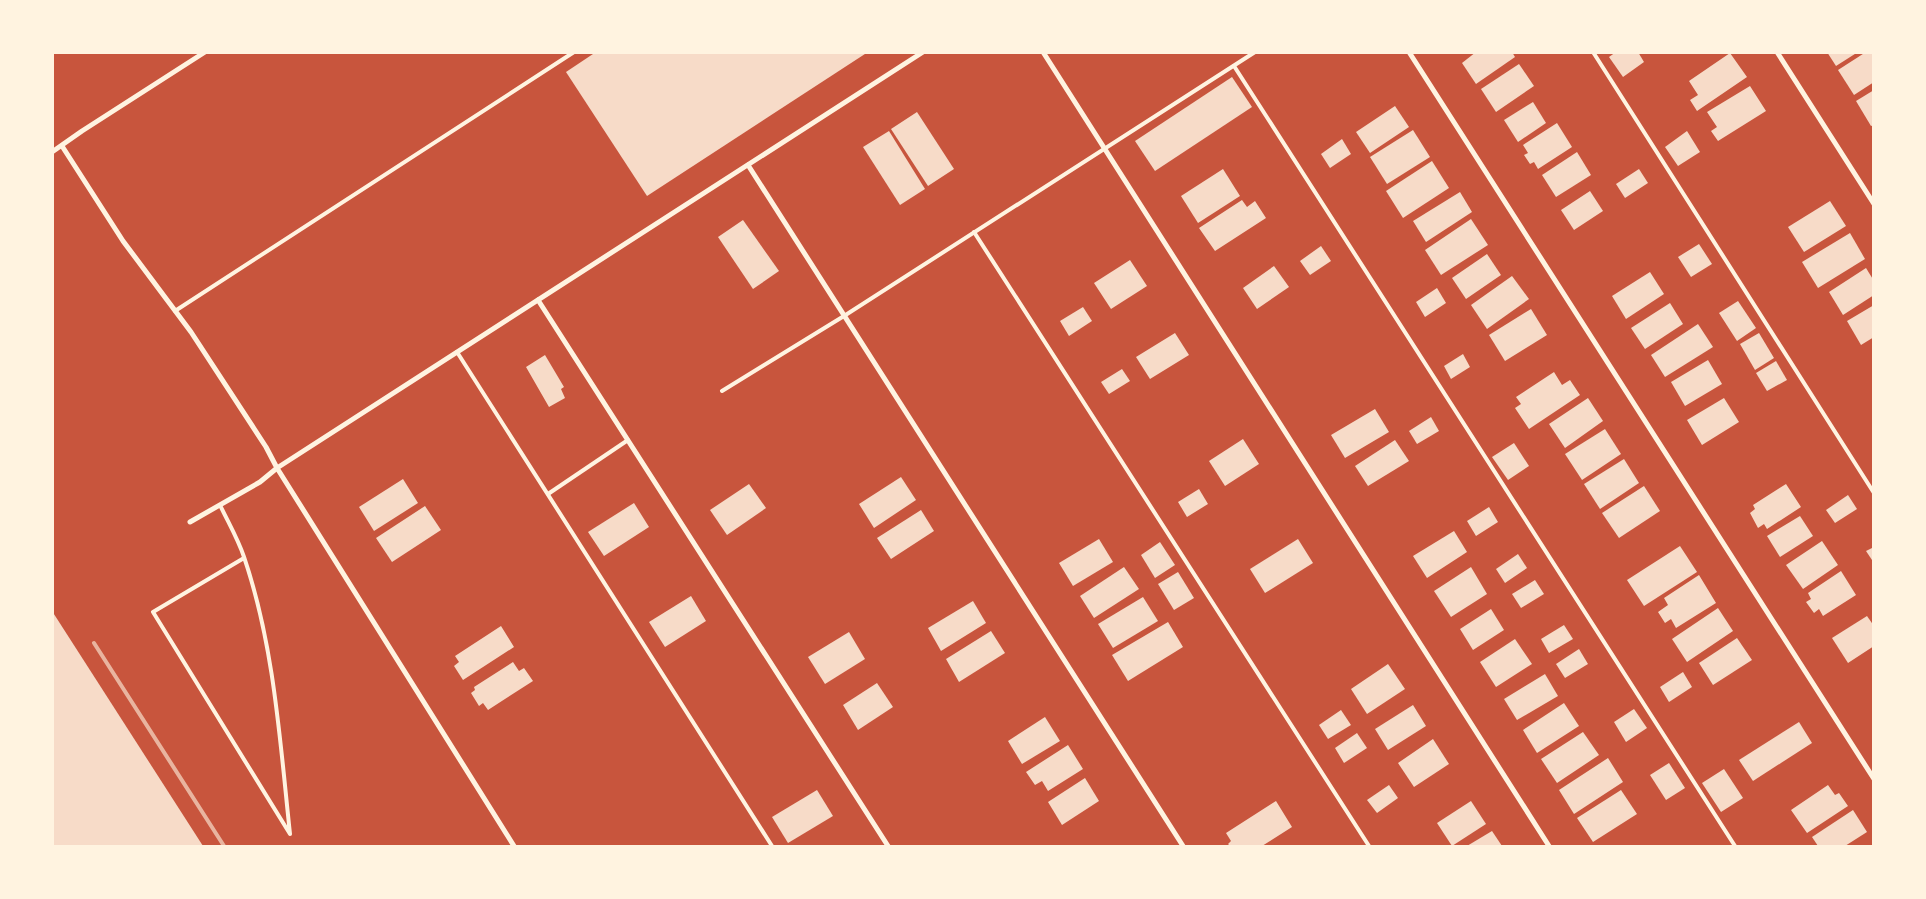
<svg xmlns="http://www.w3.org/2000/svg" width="1926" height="899" viewBox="0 0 1926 899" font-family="Roboto,sans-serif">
<rect width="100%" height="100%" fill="#c8553d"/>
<g fill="#f7dbc8">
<path d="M596,52H868L647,196L566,72Z"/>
<path d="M1476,52H1512L1515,57L1476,84L1462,63Z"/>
<path d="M1616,52H1638L1644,62L1623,77L1609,57Z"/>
<path d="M1827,52H1858L1836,66Z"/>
<path d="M1866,52H1874V82L1854,95L1838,70Z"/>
<path d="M1730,53L1747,77L1697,111L1690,100L1698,95L1689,81Z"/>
<path d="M1519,64L1534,86L1496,112L1481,89Z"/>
<path d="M1232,77L1252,107L1155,171L1135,141Z"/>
<path d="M1750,86L1766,111L1718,141L1711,131L1717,127L1707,112Z"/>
<path d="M1874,90V125L1871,126L1856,101Z"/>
<path d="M1533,102L1546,123L1518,142L1504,120Z"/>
<path d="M1395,106L1409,127L1370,153L1356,132Z"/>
<path d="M917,112L954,169L928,186L891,129Z"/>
<path d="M1557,123L1572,147L1538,169L1534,162L1530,164L1524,155L1528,153L1523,145Z"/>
<path d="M1413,130L1430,157L1387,184L1370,157Z"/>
<path d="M889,131L925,189L900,205L863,147Z"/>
<path d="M1687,131L1700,152L1678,166L1665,147Z"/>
<path d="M1342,139L1351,154L1330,168L1321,154Z"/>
<path d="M1577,152L1591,175L1556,197L1542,175Z"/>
<path d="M1432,161L1449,188L1403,218L1386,191Z"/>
<path d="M1223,169L1240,196L1198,223L1181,196Z"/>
<path d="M1639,169L1648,183L1625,198L1616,184Z"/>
<path d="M1590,191L1603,211L1574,230L1561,210Z"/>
<path d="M1460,192L1472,212L1426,242L1413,221Z"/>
<path d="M1242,200L1247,207L1255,201L1266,218L1215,251L1199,228Z"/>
<path d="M1830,201L1846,226L1804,252L1788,227Z"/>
<path d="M1471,219L1488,245L1441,275L1425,250Z"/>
<path d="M743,220L779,271L753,289L718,237Z"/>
<path d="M1850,233L1865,259L1818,288L1802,262Z"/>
<path d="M1699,244L1712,264L1691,277L1678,257Z"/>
<path d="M1321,246L1331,261L1310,275L1300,261Z"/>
<path d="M1487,254L1501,275L1466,299L1452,278Z"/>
<path d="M1130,260L1147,286L1111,309L1094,283Z"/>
<path d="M1274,266L1289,287L1257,309L1243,288Z"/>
<path d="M1866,268L1874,281V295L1843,315L1829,292Z"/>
<path d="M1650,272L1664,294L1626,319L1612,296Z"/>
<path d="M1512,276L1529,299L1487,329L1471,305Z"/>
<path d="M1437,288L1446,303L1425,317L1416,302Z"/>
<path d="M1738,301L1756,328L1737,341L1719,313Z"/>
<path d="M1670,303L1683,324L1645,349L1631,328Z"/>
<path d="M1874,305V337L1861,345L1847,321Z"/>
<path d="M1083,307L1092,321L1069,336L1060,321Z"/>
<path d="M1531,309L1547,335L1505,361L1489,335Z"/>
<path d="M1698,324L1713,347L1665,377L1651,355Z"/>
<path d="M1175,333L1189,355L1150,379L1136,357Z"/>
<path d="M1759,333L1774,358L1755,370L1740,344Z"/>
<path d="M1463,354L1470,367L1451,379L1444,366Z"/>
<path d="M545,355L564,387L561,389L565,398L549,407L526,367Z"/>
<path d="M1708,360L1722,384L1685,406L1671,382Z"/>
<path d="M1776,361L1787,380L1767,391L1756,373Z"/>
<path d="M1122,369L1130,381L1109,394L1101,382Z"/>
<path d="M1554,372L1562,385L1570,380L1580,395L1529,429L1515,408L1521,404L1516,397Z"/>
<path d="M1588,398L1603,421L1565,448L1549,424Z"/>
<path d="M1724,398L1739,422L1702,445L1687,420Z"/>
<path d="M1375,409L1389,432L1345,458L1331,435Z"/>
<path d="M1431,417L1439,431L1417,444L1409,431Z"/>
<path d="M1605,429L1621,454L1582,480L1565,454Z"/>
<path d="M1243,439L1259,464L1225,486L1209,461Z"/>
<path d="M1395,440L1409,461L1368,486L1355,466Z"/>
<path d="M1514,443L1529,466L1508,480L1492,457Z"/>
<path d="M1624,459L1639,483L1600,509L1584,484Z"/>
<path d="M901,477L916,500L874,528L859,504Z"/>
<path d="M403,479L418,503L374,531L359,507Z"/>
<path d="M749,484L766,508L727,535L710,510Z"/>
<path d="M1786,484L1801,507L1767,529L1764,524L1758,528L1750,513L1755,509L1753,505Z"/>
<path d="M1644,486L1660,511L1619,538L1602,513Z"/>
<path d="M1199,489L1208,504L1187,517L1178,502Z"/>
<path d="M1848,495L1857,509L1835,523L1826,510Z"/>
<path d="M634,503L649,527L604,556L588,532Z"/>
<path d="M425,506L441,530L392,562L376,538Z"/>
<path d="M1489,507L1498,522L1476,536L1467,521Z"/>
<path d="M921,510L934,531L891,559L877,538Z"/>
<path d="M1800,516L1813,536L1780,557L1767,536Z"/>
<path d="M1454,531L1467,552L1427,578L1413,556Z"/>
<path d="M1099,539L1113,562L1073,586L1059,563Z"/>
<path d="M1298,539L1313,563L1265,593L1250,569Z"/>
<path d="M1822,541L1838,565L1803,589L1786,565Z"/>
<path d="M1160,542L1175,565L1155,578L1141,555Z"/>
<path d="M1680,546L1697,572L1644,606L1627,580Z"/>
<path d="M1874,547V563L1866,551Z"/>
<path d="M1518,554L1527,568L1505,583L1496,569Z"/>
<path d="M1124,567L1139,589L1094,618L1080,596Z"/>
<path d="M1471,567L1487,594L1451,617L1434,591Z"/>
<path d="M1841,571L1856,595L1823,616L1819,609L1814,613L1806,602L1811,599L1808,593Z"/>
<path d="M1178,572L1194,598L1174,610L1158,584Z"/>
<path d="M1699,575L1716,603L1676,628L1671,619L1665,623L1658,612L1668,605L1664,598Z"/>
<path d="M1535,580L1544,594L1521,608L1512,594Z"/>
<path d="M691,596L706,621L665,647L649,622Z"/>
<path d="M1143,597L1158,621L1113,648L1098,624Z"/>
<path d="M973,601L986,623L941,651L928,628Z"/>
<path d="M1718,608L1733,631L1687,662L1672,639Z"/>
<path d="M1491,609L1504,630L1473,650L1460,629Z"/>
<path d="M52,611L203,846H52Z"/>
<path d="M1867,616L1874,626V646L1848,663L1832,638Z"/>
<path d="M1168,622L1183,647L1128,681L1112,655Z"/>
<path d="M1564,625L1573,639L1549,653L1541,639Z"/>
<path d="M501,626L514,647L463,680L454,666L459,662L455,656Z"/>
<path d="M991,631L1005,653L959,682L946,659Z"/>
<path d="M849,632L865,659L825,684L808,657Z"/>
<path d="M1737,638L1752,660L1713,685L1699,663Z"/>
<path d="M1515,639L1532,664L1496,687L1480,662Z"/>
<path d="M1579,649L1588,664L1565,678L1556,664Z"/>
<path d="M513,662L519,671L524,668L533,681L488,710L483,703L479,706L471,693L475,690L474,687Z"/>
<path d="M1388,664L1405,689L1367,714L1351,689Z"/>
<path d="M1683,672L1692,687L1669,702L1660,687Z"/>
<path d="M1545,674L1558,696L1517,720L1504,699Z"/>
<path d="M877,683L893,707L858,730L843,705Z"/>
<path d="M1564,703L1579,726L1537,753L1523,730Z"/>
<path d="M1413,705L1426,726L1388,750L1375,729Z"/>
<path d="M1634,709L1647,728L1626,742L1614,722Z"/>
<path d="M1341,710L1351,725L1328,739L1319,725Z"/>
<path d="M1045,717L1060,741L1022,764L1008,741Z"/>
<path d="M1799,722L1812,743L1753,781L1739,760Z"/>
<path d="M1583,732L1599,755L1557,783L1541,759Z"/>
<path d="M1357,733L1367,748L1344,763L1335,748Z"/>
<path d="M1433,739L1449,764L1414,787L1398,763Z"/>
<path d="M1068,745L1083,769L1048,791L1042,781L1035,785L1026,772Z"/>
<path d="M1608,758L1623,782L1574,814L1559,790Z"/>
<path d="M1669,763L1685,788L1666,800L1650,775Z"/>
<path d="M1724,769L1743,798L1721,812L1702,783Z"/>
<path d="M1085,778L1099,801L1062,825L1048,802Z"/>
<path d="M1389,785L1398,798L1377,813L1367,800Z"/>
<path d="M1828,785L1835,795L1839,793L1848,806L1807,833L1791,810Z"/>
<path d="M817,790L833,816L788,843L772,817Z"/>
<path d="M1621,790L1637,814L1593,842L1577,818Z"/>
<path d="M1276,801L1292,827L1262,846H1230L1228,844L1231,841L1226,833Z"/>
<path d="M1471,801L1486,824L1452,846L1437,823Z"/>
<path d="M1853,810L1867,832L1845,846H1818L1812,837Z"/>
<path d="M1492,831L1502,846H1467Z"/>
</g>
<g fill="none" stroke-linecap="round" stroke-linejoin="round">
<g stroke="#fff3e0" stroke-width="4">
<path d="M1593,52L1874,493"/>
<path d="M1234,66L1735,846"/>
<path d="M974,232L1369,846"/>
<path d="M175,311L574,52"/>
<path d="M457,352L772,846"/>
<path d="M722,391L844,316L1255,52"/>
<path d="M548,494L628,440"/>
<path d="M220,505C228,522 238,539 244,557C274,645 280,741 290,834L153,612L244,558"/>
</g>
<g stroke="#fff3e0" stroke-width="5">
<path d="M1043,52L1549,846"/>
<path d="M1409,52L1874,779"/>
<path d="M1777,52L1874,204"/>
<path d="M62,146L123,241L191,332L266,447L277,468L514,846"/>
<path d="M52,152L82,131L205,52"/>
<path d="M748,165L1183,846"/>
<path d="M538,300L888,846"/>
<path d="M190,522L260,482L277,468L923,52"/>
</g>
<path stroke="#e9b49f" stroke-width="4" d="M94,643L224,846"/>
</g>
<rect width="1926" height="899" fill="none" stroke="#fff3e0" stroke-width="108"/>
</svg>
